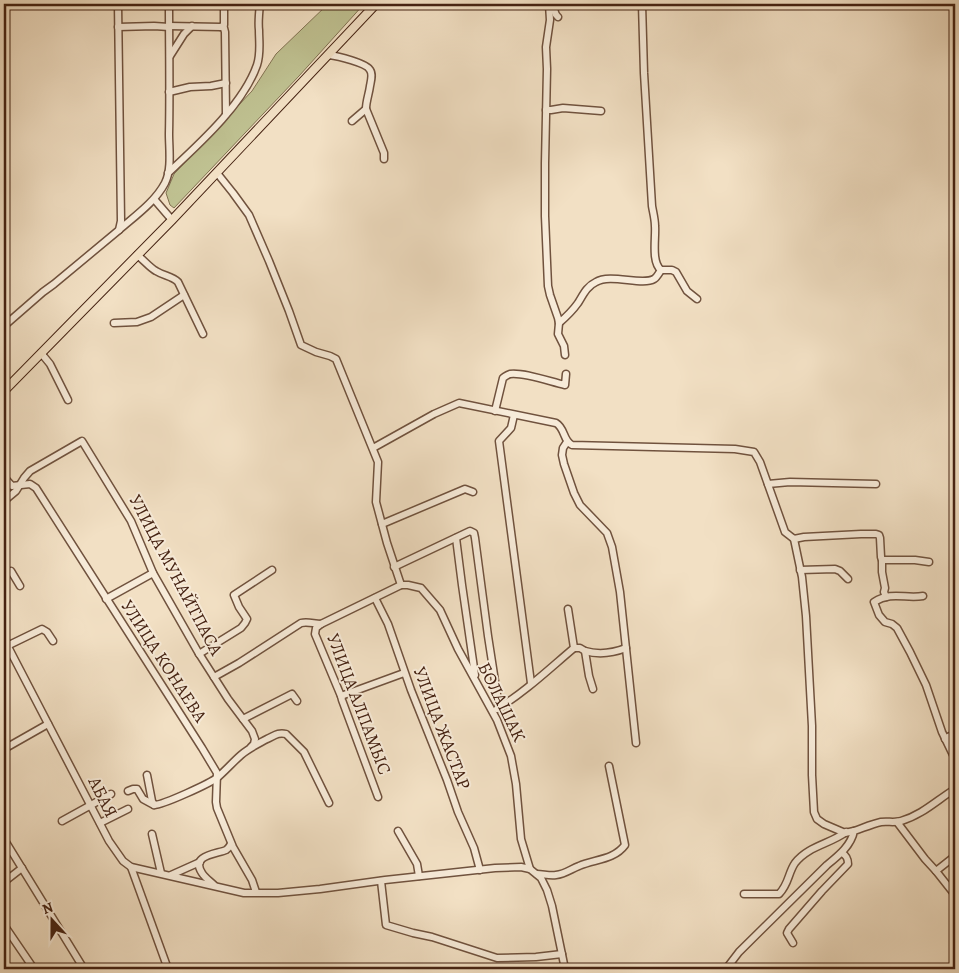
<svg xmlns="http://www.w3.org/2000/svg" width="959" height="973" viewBox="0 0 959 973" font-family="Alegreya,serif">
<rect width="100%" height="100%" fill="#f2e0c4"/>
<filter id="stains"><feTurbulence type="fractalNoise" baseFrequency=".004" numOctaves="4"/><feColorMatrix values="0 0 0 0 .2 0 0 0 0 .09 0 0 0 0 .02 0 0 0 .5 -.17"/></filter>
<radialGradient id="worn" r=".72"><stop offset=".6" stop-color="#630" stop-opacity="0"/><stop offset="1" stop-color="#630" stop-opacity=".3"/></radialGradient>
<path fill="#bfc191" stroke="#827252" d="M328,4H364L299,76L174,208L170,205L166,193L174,174L252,91L276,54Z"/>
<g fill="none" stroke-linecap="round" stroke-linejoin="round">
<g stroke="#70523e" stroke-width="9">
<g id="minor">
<path d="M549,4L550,20L546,47L547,69L545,163V216L548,286L550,295L558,318L559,323L558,334L564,346L565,355"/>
<path d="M554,4C554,9 554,14 558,17"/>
<path d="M642,4L644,73L652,206C653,212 655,219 655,226C656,238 651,262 661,270H672L676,272L687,291L697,299"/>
<path d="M169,26L221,27L224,25V4"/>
<path d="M118,27L154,26L169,27"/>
<path d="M221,27L224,28L225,32L226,114"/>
<path d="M329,55C337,56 367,63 370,70C373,74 371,81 370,86C369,94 366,101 366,109L384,153V159"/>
<path d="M170,56L184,34L192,26"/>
<path d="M169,92L190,87L211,86L226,83"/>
<path d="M546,110H551L563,108L601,111"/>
<path d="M352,121L366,109"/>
<path d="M168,173C199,144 243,105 257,65C261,53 259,42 259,30C258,22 259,13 260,4"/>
<path d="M217,173L233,193L249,215L269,261L289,311L301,345L316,352L330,356L336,359L378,462L376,502L387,543L401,585"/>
<path d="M154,199L172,220"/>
<path d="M119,230C135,216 155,202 165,183C172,169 169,149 169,134C170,91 169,47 169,4"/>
<path d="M137,255C144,260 149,267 156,271C164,276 172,276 178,282L203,334"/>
<path d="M114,323L137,322L151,317L184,295"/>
<path d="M559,323C566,317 573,310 578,303C583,295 587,286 596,282C610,273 642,286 654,279C657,277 659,273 661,270"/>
<path d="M4,326L43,292L54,284L119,230L121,221L118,4"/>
<path d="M41,353L50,364L68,400"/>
<path d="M495,411L503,378C506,376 507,375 510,374C524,372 551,382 565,385L566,374"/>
<path d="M514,415L511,428L499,441L531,683"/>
<path d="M567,442L563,448L562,455L564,464L574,493L580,505L607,533L612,547L620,592L636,743"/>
<path d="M373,448L434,414L459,403L556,423C565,428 563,441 572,445L735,449L754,452L760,462L785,532L794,539L804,537L861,534H876L879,535L880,538L881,557L882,560V572L885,588L884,592L886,597"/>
<path d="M4,477L12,486L30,484L36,488L202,748L217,773L216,802L217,808L233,847L252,880L256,892"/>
<path d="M768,484L790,482L876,484"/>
<path d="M4,501L16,491L24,478L30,471L82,441L131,521L153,573L198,652L228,699L252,731L255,739L254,744L251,747"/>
<path d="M382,524L465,489L473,492"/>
<path d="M456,538L462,585L475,675"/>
<path d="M794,539L802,577L806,616L812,726V775L814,812L817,819L824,824L845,833L854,831"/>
<path d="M882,560H915L929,562"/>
<path d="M394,567L470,531L474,533L475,538L488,636L499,707"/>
<path d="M800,570L835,569L840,571L848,579"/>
<path d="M4,575L11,571L20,586"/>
<path d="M923,596C905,599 892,591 874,602L879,615L885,622L892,624L897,628L910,652L926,685L942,732L955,759"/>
<path d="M375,598L388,624L411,690L447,780L458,812L474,848L480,870"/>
<path d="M106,599L153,573"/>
<path d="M321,624L316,628L315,634L341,696L342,700L378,797"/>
<path d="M4,639L109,841L123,861L131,867L244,893H278L320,889L385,880L495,868L521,867L530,869L541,878L547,890L552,906L565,969"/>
<path d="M7,646L42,629L47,632L53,641"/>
<path d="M574,648H580L585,651L589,676L593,689"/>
<path d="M585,651C599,655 613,653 626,648"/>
<path d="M199,654L241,628L245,623L247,619L239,607L234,595L272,570"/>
<path d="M214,677L239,663L301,623C308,621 314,624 321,624L401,585H408L421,588L440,610L458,649L497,720L511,756L516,784L521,839L530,869"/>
<path d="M341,696L404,673"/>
<path d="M497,709C525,692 549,669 574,648L568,609"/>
<path d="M243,719L292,694L297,701"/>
<path d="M945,739L948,737L955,734"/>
<path d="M4,749L48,724"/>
<path d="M147,775L152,801L154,805C163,805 211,783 218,777C226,770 233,762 241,755C249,748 258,744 267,739C274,736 278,732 286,734L304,752L329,803"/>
<path d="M128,791L133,789H137L143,799L154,805"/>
<path d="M62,821L111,794"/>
<path d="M897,822L925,859L936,871L955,856"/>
<path d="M100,823L128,809"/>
<path d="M398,831L417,864L419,876"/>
<path d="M152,834L161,873"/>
<path d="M4,839L84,969"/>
<path d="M131,867L168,969"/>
<path d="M936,871L955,895"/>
<path d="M537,874C543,874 550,876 556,875C565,874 571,869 579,866C595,859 614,860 625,845L609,766"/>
<path d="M171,875L200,862"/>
<path d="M381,881L386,925L413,933L432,937L497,958L536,957L562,954"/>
<path d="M4,882L22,868"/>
<path d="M214,885C210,881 205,878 202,873C190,855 217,854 226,850C229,848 229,847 231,844"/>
<path d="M744,894H779C789,884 788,873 795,863C808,846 830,844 846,832"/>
<path d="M4,925L34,969"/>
<path d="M793,943L787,933L789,929L822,891L848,864C848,859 847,856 842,853"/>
<path d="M726,969L739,952L827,865C838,856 851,846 854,831C863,828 872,824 881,822C888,821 894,823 901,821C922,815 937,800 955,789"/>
</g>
</g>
<g stroke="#452212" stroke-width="10">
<path id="major" d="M4,391L172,220L376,4"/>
</g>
<use href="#minor" stroke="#f7ebd9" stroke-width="6"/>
<use href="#major" stroke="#f2e0c4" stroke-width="8"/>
</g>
<g text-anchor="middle" stroke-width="4" stroke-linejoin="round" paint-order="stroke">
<g font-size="18" fill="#452212" stroke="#f7ebd9">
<text transform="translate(176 575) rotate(62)" y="6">УЛИЦА МУНАЙТПАСА</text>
<text transform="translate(164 661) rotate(57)" y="6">УЛИЦА КОНАЕВА</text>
<text transform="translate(502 702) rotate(64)" y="6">БОЛАШАК</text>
<text transform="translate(359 704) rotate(69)" y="6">УЛИЦА АЛПАМЫС</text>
<text transform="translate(442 728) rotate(69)" y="6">УЛИЦА ЖАСТАР</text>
<text transform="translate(103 797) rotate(63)" y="6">АБАЯ</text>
</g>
</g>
<rect width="959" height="973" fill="none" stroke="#f2e0c4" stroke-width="20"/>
<rect x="5" y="5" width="949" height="963" fill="none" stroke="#452212" stroke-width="2.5"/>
<rect x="10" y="10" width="939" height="953" fill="none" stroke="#452212"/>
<g transform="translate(52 920) rotate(339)" stroke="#f7ebd9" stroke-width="4" paint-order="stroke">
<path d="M0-4L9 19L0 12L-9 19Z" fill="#452212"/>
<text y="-8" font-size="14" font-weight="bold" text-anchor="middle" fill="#452212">N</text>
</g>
<rect width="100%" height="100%" filter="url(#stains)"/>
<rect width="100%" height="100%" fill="url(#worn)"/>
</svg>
